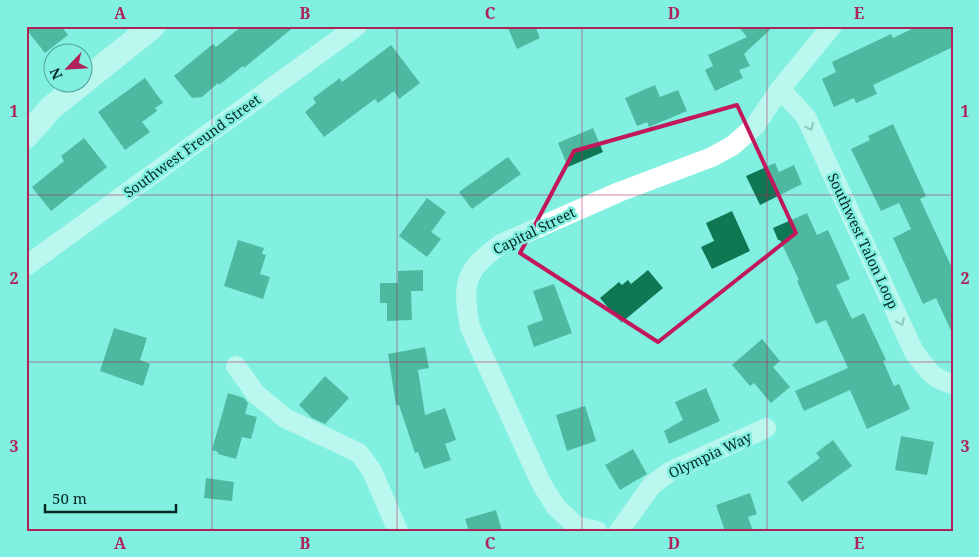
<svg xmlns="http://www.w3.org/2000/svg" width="979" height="557" viewBox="0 0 979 557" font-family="'Noto Serif',serif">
<rect width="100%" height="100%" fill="#82f0e0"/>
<g fill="#107754">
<path d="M26,26H61L68,35L45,53L26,29Z"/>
<path d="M242,26H295L244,68L243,66L219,85L218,83L202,97L192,98L174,76L213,44L216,47Z"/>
<path d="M507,26H535L540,38L517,49Z"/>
<path d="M738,26H774L744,54L750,66L739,70L743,78L715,91L705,70L713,66L708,55L747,37Z"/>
<path d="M918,26H953V47L873,85L877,94L856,103L854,98L834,107L822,79L836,72L832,62L891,34L893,38Z"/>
<path d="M391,45L420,83L399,99L394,91L378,103L375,99L324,137L305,112L316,103L313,98L340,78L342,82Z"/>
<path d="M145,78L163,103L155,108L157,111L142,122L150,132L125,150L98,112Z"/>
<path d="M655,85L660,97L678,90L687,111L649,127L647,122L637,126L625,98Z"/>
<path d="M893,124L926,196L920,199L953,270V335L936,298L923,304L893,238L911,229L899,203L881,211L851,149L870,140L868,136Z"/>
<path d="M593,128L603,152L568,167L558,143Z"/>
<path d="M84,138L107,167L51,211L32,187L64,161L61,156Z"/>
<path d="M508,157L521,174L472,209L459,192Z"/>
<path d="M775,163L779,172L794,165L802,184L760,205L746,176Z"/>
<path d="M427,198L446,212L431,232L441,239L427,257L399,236Z"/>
<path d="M732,211L750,251L712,269L701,247L714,241L706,223Z"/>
<path d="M807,213L817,235L828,230L850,279L836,285L852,319L864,313L886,360L883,361L894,386L899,384L910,409L867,429L850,390L804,411L795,391L848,368L826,320L816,324L797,281L799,280L780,240H778L773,228Z"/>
<path d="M238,240L264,248L262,254L266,255L260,274L270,277L263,299L224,286Z"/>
<path d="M423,270V291H411L412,320L387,321V303H380V283H398V271Z"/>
<path d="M648,270L663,288L621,323L600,298L619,282L622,285L628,280L631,284Z"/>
<path d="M554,284L572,333L534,347L527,326L543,320L533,291Z"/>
<path d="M114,328L147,338L140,360L150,364L143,386L100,371Z"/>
<path d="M762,339L780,361L773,367L790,387L771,403L754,383L750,386L732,365Z"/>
<path d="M425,347L429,368L418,370L425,415L445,408L456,440L445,444L451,460L424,469L418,452L415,453L399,405H396L388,354Z"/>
<path d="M325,376L349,398L325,424L312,418L299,405Z"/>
<path d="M706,388L720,421L669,444L664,431L683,420L675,402Z"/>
<path d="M228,393L244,398L248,403L245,414L257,417L251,439L242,437L236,459L218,454V452L212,450Z"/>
<path d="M585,406L596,441L567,451L556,415Z"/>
<path d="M901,436L934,442L927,475L895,470Z"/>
<path d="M833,440L852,466L802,502L787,482L820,458L816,453Z"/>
<path d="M633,449L647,474L620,490L605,465Z"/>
<path d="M206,478L234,482L232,501L204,498Z"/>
<path d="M750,493L757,514L748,517L753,531H725L716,505Z"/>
<path d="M496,510L502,531H469L465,519Z"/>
</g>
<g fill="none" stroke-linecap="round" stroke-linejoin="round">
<g stroke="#fff" stroke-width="20">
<path d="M780,89L806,117L914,352C927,368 931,379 953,384"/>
<path d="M26,266L357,26"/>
<path d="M236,366L256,394L285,418L359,453L372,471L398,531"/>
<path d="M597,531L576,526L556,507L541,483L470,327C462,283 464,271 501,244L619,192L712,157L732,146L755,126L780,89L832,26"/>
<path d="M619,531L652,485L669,472L766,428"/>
</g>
<path stroke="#fff" stroke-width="25" d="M26,136L52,107L153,26"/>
</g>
<defs><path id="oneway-chevron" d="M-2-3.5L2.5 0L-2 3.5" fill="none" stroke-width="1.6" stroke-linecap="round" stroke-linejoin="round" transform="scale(1.25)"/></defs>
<g stroke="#8e9e9c">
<use href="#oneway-chevron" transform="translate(810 127) rotate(65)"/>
<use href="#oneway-chevron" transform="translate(901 322) rotate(65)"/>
</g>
<path d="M0 0H979V557H0ZM737,105L796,233L658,342L520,253L574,151Z" fill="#82f0e0" fill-opacity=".55" fill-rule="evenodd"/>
<path fill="none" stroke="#c2185b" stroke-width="4" stroke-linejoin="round" d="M737,105L796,233L658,342L520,253L574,151Z"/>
<path fill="none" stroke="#af2159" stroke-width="1" stroke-opacity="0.55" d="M212,26V531M397,26V531M582,26V531M767,26V531M26,195H953M26,362H953"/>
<g text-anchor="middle" stroke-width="5" stroke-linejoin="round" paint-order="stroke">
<g font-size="14" fill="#032824" stroke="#82f0e0">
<text transform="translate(192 146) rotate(-36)" y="5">Southwest Freund Street</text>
<text transform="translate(534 231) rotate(-26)" y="5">Capital Street</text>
<text transform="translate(863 241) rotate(65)" y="5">Southwest Talon Loop</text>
<text transform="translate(710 455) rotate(-25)" y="5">Olympia Way</text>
</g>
</g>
<rect width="979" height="557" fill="none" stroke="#82f0e0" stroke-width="55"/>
<g transform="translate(68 68) rotate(245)"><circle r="24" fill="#82f0e0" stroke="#4fa095"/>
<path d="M0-4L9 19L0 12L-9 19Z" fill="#af2159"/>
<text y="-8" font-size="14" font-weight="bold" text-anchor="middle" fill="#032824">N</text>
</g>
<path d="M45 504v8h131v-8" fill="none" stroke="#032824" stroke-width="2.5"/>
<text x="52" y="504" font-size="15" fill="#032824" stroke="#82f0e0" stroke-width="4" paint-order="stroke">50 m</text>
<rect x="28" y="28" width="924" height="502" fill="none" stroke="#af2159" stroke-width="2"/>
<g font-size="16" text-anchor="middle" font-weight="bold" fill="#af2159">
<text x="120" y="19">A</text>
<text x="305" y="19">B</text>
<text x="490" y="19">C</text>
<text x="674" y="19">D</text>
<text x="859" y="19">E</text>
<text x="14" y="117">1</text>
<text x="965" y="117">1</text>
<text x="14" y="284">2</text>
<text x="965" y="284">2</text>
<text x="14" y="452">3</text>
<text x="965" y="452">3</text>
<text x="120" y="549">A</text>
<text x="305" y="549">B</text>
<text x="490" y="549">C</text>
<text x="674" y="549">D</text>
<text x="859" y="549">E</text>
</g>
</svg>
